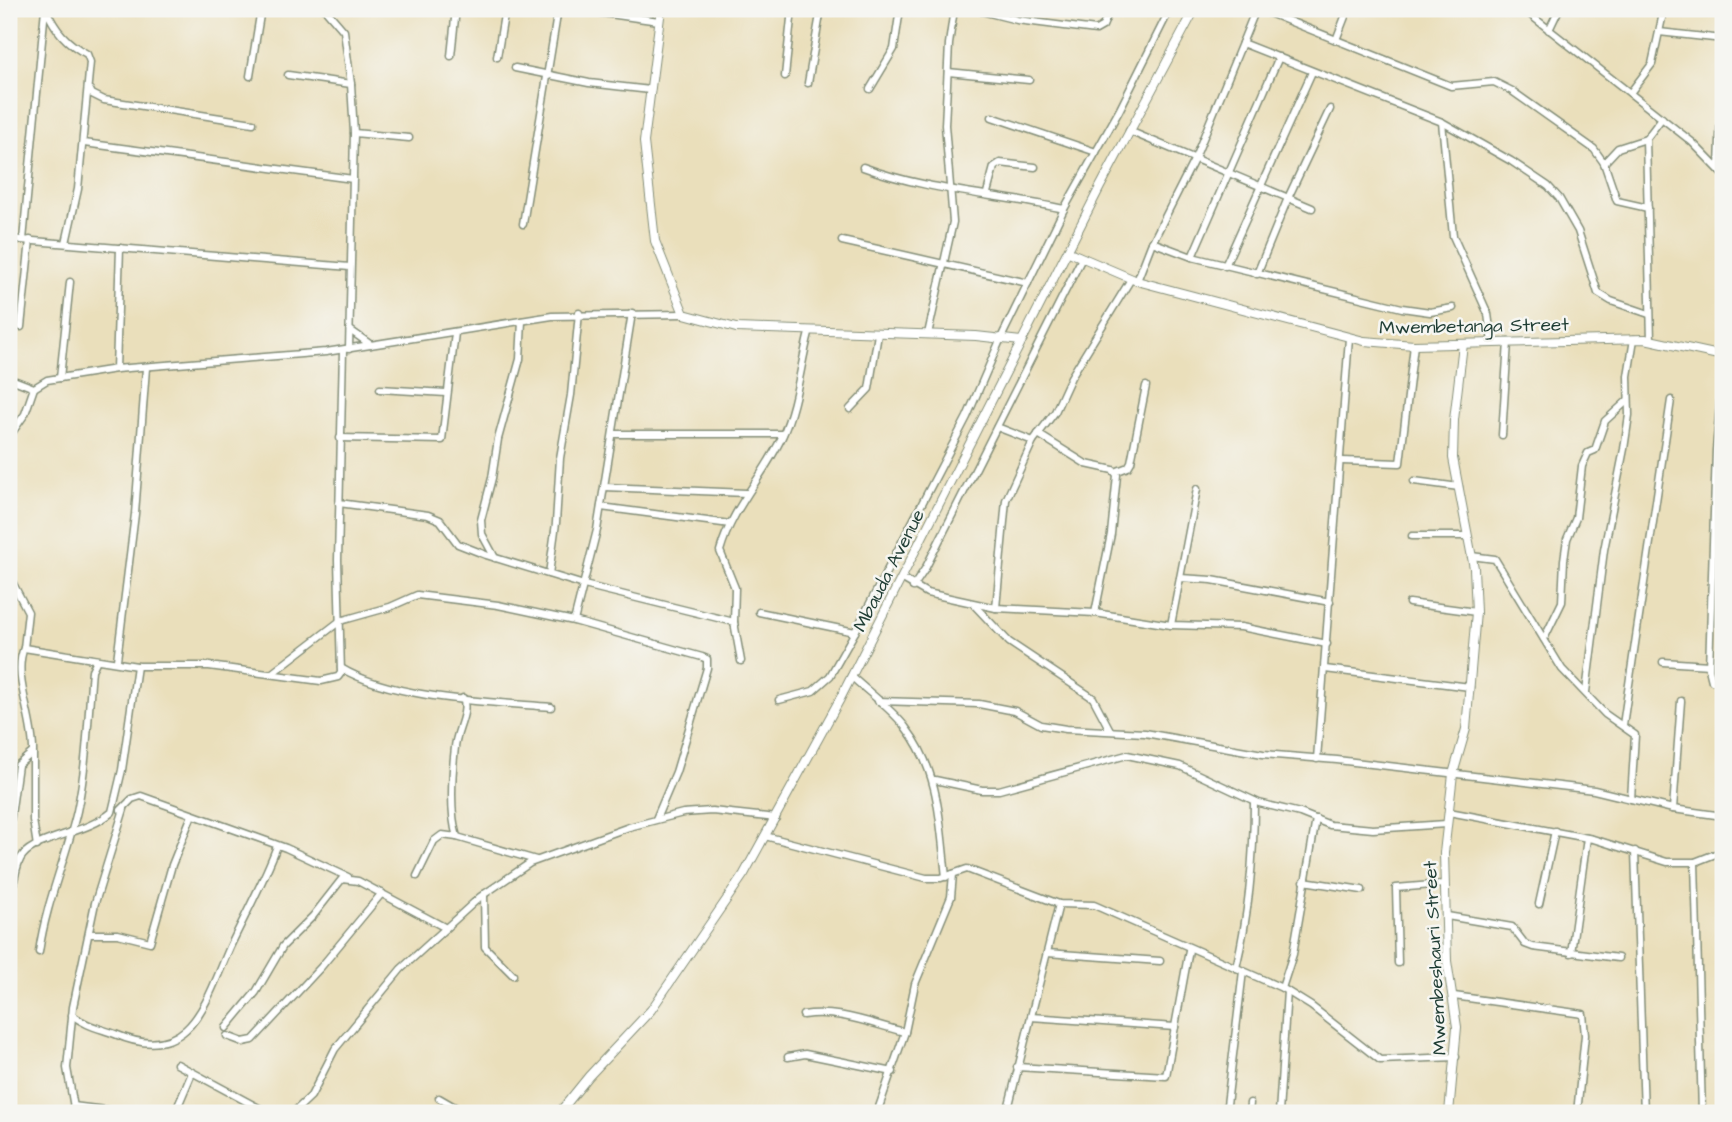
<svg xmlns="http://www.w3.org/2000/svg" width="1732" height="1122" viewBox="0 0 1732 1122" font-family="'Architects Daughter',sans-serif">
<rect width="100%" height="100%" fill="#f6f6f2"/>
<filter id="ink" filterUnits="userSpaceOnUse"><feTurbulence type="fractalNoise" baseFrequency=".0143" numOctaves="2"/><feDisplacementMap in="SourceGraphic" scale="14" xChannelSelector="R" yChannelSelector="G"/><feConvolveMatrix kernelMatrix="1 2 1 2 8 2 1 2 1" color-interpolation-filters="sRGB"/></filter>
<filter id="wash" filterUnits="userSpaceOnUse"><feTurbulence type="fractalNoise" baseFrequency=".00686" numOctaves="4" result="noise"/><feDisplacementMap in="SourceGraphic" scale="28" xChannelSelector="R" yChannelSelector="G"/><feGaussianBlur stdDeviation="1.57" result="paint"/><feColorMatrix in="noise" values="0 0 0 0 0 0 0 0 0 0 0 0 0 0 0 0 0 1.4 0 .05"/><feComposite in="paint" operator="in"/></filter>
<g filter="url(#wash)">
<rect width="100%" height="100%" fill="#eadfbb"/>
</g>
<g filter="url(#ink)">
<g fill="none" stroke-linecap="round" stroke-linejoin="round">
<g stroke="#848e78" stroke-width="9">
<g id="minor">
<path d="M46,9C55,30 67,44 87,54L90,62L78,189L66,243"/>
<path d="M325,9L344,31L351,84L354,133L349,349"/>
<path d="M574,9L659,21"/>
<path d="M973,9L1017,20L1096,30L1103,26L1110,9"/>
<path d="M1259,9L1451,86L1494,82L1512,91L1594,149L1604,163L1617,201L1648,208"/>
<path d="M1523,9L1692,142L1723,174"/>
<path d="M1549,30L1559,9"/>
<path d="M1659,32L1723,39"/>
<path d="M1336,40L1348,9"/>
<path d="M1242,43L1442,122L1511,161L1548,186L1559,198L1578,231L1598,293L1611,301L1649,314"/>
<path d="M451,56L456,9"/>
<path d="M497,57L505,9"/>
<path d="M515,68L589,83L650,90"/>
<path d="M948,72L1029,80"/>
<path d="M288,75L351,84"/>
<path d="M250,76L261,9"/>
<path d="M785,76L792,9"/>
<path d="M808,83L821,9"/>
<path d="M870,89L894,49L900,9"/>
<path d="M90,90L92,94L104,100L253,123"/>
<path d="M1630,93L1652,64L1664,9"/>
<path d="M992,117L1096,152"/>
<path d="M1442,122L1453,236L1488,314L1492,343"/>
<path d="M1129,131L1312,208"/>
<path d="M354,133L409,138"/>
<path d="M84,143L353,179"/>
<path d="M1604,163L1618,148L1646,139"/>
<path d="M863,167C927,191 996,194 1064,209"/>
<path d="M1719,168L1723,49"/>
<path d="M987,193L994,167L1000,163L1035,167"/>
<path d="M523,224L558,9"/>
<path d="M9,239L350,267"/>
<path d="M23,240L45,9"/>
<path d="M842,241L1028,283"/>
<path d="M1152,242L1192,257L1402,308L1430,312L1453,308"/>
<path d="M1192,257L1279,57"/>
<path d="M1225,266L1312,72"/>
<path d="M1257,274L1288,198L1330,109"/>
<path d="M1137,281L1151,245L1195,158L1256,9"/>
<path d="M21,327L30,240"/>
<path d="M350,330L371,345"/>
<path d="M928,334L953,222L945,125L949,44L954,9"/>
<path d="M1651,340L1646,139L1662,118"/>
<path d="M116,369L120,248"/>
<path d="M1723,369L1716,450L1709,669L1712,681L1723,684"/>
<path d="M60,378L70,282"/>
<path d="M9,383L16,381L34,388L47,380L116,369L326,352L552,316L684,314"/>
<path d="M380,389L446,393"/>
<path d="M850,409L869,389L878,334"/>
<path d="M997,427L1033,441"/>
<path d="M614,434H783"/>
<path d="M1038,434L1086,464L1113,470L1117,475L1111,534L1095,613"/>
<path d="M1502,435L1508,342"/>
<path d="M9,437L25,414L34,388"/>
<path d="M340,438L442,440L455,333"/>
<path d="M1342,461L1400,463L1414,345"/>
<path d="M1115,472L1128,467L1131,462L1146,386"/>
<path d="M1414,481L1459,487"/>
<path d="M605,487L746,493"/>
<path d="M339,503L428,515L440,520L458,544L486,555L584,585L734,622"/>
<path d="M601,507L730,524"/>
<path d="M1412,536H1467"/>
<path d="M1471,556L1495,559L1562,669L1605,714L1635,735L1631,799"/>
<path d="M495,558L482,534L481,520L492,478L498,439L520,359L522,321"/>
<path d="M549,574L556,523L560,458L571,395L579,313"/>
<path d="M9,576L28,612L24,648L137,666"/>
<path d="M901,578L927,593L996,608L1095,613L1171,625L1241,627L1327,644"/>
<path d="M1180,578L1212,580L1330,602"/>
<path d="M913,587L925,569L1082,258"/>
<path d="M1409,603L1476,612"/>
<path d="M975,606L1009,642L1093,698L1110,730"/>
<path d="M996,608L1006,500L1033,441L1055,412L1071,377L1131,279"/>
<path d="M759,612L855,632"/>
<path d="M574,621L597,530L632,313"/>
<path d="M1171,625L1197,489"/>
<path d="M1544,639L1562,602L1564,560L1567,539L1576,518L1582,466L1588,453L1595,450L1605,421L1627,401"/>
<path d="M117,660L135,514L146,368"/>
<path d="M741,661L734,622L735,588L720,551C732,508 763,477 782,437C797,405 800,367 809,333"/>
<path d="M1663,662L1709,665"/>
<path d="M341,668C392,699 491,702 551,707"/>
<path d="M1325,669L1470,687"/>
<path d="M271,674L340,621L390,607L417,595L498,605L574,621L702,657L707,659V668L676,772L656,819"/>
<path d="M851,676C869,693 892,709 906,728C940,772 940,824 946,877"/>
<path d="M1586,692L1604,550L1624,449L1629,415L1628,376L1634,339"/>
<path d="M779,700L813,691L830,676L855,632L967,417L1001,338L1064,209L1119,111L1170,9"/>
<path d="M878,701L979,704L1015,711L1041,725L1066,729L1145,733L1263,754L1337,760L1594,790L1673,809L1723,816"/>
<path d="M1623,725L1671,400"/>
<path d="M33,754V820L37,846"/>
<path d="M1317,759L1349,338"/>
<path d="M935,780L982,790H999L1127,755L1180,766L1259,803L1300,813L1330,825L1373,829L1446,824"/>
<path d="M1673,809L1681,701"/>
<path d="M121,810L132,799L141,796L286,848L348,877"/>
<path d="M1449,812L1593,839L1667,862H1695L1723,851"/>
<path d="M9,830L18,765L33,752C34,719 12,676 24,648"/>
<path d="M765,836L926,878H941L967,869L1059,904L1094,905L1282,988L1311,1006L1380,1060L1456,1057"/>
<path d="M457,837C449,811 452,774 455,747C456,731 469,713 463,698"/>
<path d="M1635,851L1644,1113"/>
<path d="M1695,862L1702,1113"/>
<path d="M417,876L434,841L442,835L457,837L536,860"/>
<path d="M1304,881L1362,890"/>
<path d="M484,894L485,947L513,975"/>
<path d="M9,896C16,884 14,865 23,855C38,837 88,833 112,812L122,770L137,666H209L321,681L338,677L341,673L338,560L343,350"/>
<path d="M1539,904L1555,831"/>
<path d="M1447,916L1512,927L1525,944L1533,947L1618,958"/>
<path d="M89,934H118L150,942L172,865L192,815"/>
<path d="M9,948L12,958L9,978"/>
<path d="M39,952C46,903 66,858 77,811C87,765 88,717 92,670L97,660"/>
<path d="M1047,953L1160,961"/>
<path d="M1571,953L1587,838"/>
<path d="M1398,963L1396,888L1444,884"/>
<path d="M1236,968C1249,913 1254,858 1254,801"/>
<path d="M1282,988L1293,954L1316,819"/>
<path d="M1454,996L1583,1014L1585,1035L1577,1113"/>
<path d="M72,1015C86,1026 99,1028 115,1034C191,1067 206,1001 230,947C246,913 264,881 277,846"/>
<path d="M803,1015C837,1009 872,1024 905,1032"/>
<path d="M1031,1017L1175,1027"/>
<path d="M226,1028L256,992L283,946L313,916L342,879L358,881L444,927"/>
<path d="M227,1036L243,1042L253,1040L321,967L382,893"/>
<path d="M788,1057L805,1054L893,1072"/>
<path d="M177,1064L268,1113"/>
<path d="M1017,1067L1166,1076L1189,950"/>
<path d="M439,1098L465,1113"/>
<path d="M73,1106L129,1113"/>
<path d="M75,1113L67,1068L73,1007L95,903L124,809"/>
<path d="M175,1113L192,1073"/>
<path d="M293,1113L311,1096L335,1049L401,969L480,897L530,863L629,827L683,813L712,811L776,818"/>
<path d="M877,1113L905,1032L915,984L951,897L953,874"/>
<path d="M1007,1113L1059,904"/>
<path d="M1226,1113L1243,971"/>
<path d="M1249,1113L1250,1103"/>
<path d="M1279,1113L1287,991"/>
</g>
</g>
<g stroke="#848e78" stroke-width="10">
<g id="tertiary">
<path d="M661,9L644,142L655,241L684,314L736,328L976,336L1021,341"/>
<path d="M1069,252L1137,281L1364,341L1414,345L1645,339L1723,356"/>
<path d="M559,1113L589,1076L651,1010L744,874L840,699L1100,187L1195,9"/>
<path d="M1449,1113L1457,1027L1447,961L1444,853L1453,774L1466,729L1476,612L1474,568L1453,458L1454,420L1463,344"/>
</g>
</g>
<use href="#minor" stroke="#fff" stroke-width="6"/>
<use href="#tertiary" stroke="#fff" stroke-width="8"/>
</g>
</g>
<g text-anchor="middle" stroke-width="5" stroke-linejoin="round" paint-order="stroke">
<g font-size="19" fill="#1f3d34" stroke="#f6f6f2">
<text transform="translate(1474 325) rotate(-1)" y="7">Mwembetanga Street</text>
<text transform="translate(888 570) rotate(-63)" y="7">Mbauda Avenue</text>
<text transform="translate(1434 958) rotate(-93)" y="7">Mwembeshauri Street</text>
</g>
</g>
<rect width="1732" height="1122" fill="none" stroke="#f6f6f2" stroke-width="35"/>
</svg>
